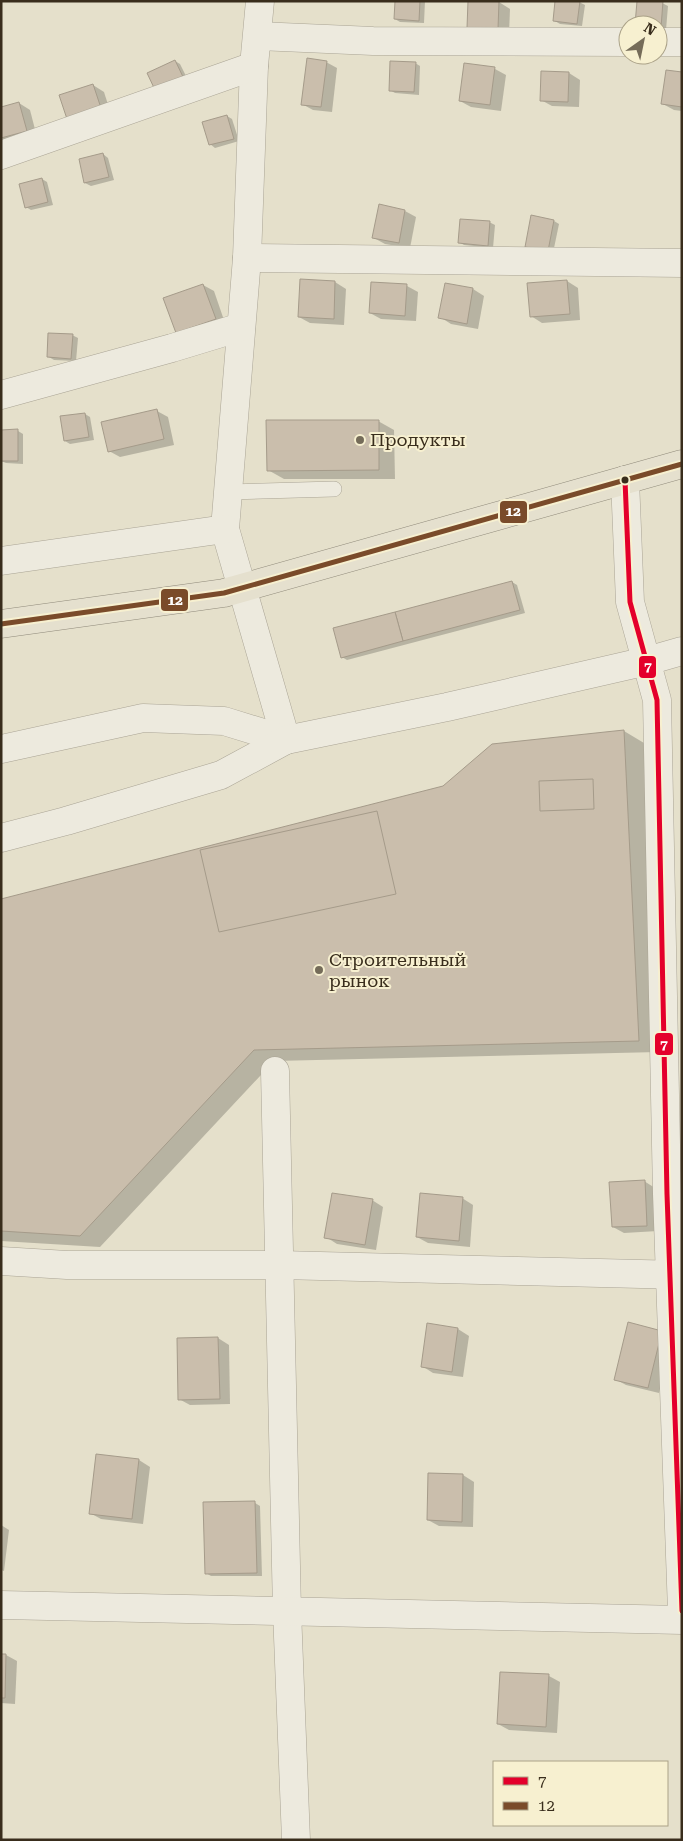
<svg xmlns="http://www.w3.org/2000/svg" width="683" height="1841" viewBox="0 0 683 1841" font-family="'Roboto Serif',serif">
<rect width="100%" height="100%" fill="#e5e0cb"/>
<g fill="#0003">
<path d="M396,1H425L424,23L400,22L395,19Z"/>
<path d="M499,2L510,9L509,34L479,33Z"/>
<path d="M579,2L585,5L582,26L560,24L555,21Z"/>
<path d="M662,3L668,6L666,30L658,29V25H636Z"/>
<path d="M175,61L180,64L189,82L162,94Z"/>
<path d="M326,62L337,68L332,112L313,110L302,104Z"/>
<path d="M415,63L420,66L419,95L395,93L390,90Z"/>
<path d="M465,65L495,69L506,75L501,111L471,107L460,101Z"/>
<path d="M569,73L580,80L579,107L552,106L541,100Z"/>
<path d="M682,73V111L674,110L663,104Z"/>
<path d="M93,85L104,92L111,114L79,125Z"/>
<path d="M19,103L30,110L37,137L11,144L1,138V108Z"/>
<path d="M227,116L232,119L239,141L215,148L210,144Z"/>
<path d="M103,154L108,158L114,180L91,186L85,183L80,160Z"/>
<path d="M42,179L47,182L53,205L31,210L26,207Z"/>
<path d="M405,211L416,217L410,248L385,244L374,238Z"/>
<path d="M532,217L554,221L559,224L553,253L532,249Z"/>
<path d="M489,222L495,225L493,248L464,245L459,242Z"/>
<path d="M301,280L335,282L346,289L344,325L310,323L299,317Z"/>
<path d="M567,281L578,288L580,320L542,323L531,316L528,284Z"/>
<path d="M446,284L473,289L484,296L478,329L451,324L440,317Z"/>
<path d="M203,285L214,291L226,326L188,339L165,299Z"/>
<path d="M407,286L418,292L416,321L381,319L370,313Z"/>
<path d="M72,335L78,338L76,361L54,360L49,357Z"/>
<path d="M157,411L168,417L174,445L120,457L109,451Z"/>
<path d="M85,414L90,417L94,440L70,444L65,441Z"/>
<path d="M378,421L394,430L395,479H284L268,470Z"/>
<path d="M1,431H18L23,434V464L6,463L1,461Z"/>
<path d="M512,582L517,585L525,613L347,660L342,657Z"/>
<path d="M624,731L644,743L659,1052L274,1061L100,1247L1,1241V900L443,788Z"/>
<path d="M644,1181L655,1188L658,1231L624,1233L613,1227Z"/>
<path d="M462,1198L473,1205L470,1247L428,1243L417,1237Z"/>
<path d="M372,1200L383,1207L376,1250L337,1244L326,1237Z"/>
<path d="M629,1324L672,1338L659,1393L626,1385L615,1379Z"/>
<path d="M458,1329L469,1336L463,1377L433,1373L422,1366Z"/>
<path d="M218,1338L229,1345L230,1404L190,1405L179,1399Z"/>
<path d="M139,1460L150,1467L143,1524L101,1519L90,1513Z"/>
<path d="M430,1474L463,1475L474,1482L473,1527L439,1526L428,1520Z"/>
<path d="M255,1503L260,1506L262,1576H211L206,1573Z"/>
<path d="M1,1525L9,1530L4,1571L1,1570Z"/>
<path d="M1,1655H6L17,1661L15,1704L1,1703Z"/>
<path d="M549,1676L560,1682L557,1733L509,1730L498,1724Z"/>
</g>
<g fill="#cabeac" stroke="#a59b8a">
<path d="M395,1H420L419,21L394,19Z"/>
<path d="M468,1H499L498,29L467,28Z"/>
<path d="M555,1H580L577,24L553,21Z"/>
<path d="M637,1H663L661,28L658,27V25H635Z"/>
<path d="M307,58L327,61L321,107L301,105Z"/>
<path d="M175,60L184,79L156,92L147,73Z"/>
<path d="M390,61L416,62L414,92L389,91Z"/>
<path d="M464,63L495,67L490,105L459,101Z"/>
<path d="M666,70L682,72V107L661,104Z"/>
<path d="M541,71L569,72L568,102L540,101Z"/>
<path d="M93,84L101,108L67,119L59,95Z"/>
<path d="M19,102L27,131L1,138V107Z"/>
<path d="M227,115L234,139L209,145L202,122Z"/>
<path d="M103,153L109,177L84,183L79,159Z"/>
<path d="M42,178L48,202L25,208L19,184Z"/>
<path d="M379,204L405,210L399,243L372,238Z"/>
<path d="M531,215L554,220L548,251L525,247Z"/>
<path d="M460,219L490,221L488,246L458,243Z"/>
<path d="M300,279L335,281L334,319L298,317Z"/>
<path d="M567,280L570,314L530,317L527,283Z"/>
<path d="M371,282L407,284L405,316L369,313Z"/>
<path d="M445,283L473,288L467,324L438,318Z"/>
<path d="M203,284L216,319L176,333L163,298Z"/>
<path d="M48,333L73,334L71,359L47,357Z"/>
<path d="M157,409L164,439L108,452L101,422Z"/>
<path d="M85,413L89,437L64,441L60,416Z"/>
<path d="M266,420H379V470L267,471Z"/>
<path d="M18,429V461H1V430Z"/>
<path d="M512,581L520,610L403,641L395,612Z"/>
<path d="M395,612L403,641L341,658L333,628Z"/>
<path d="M624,730L639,1041L254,1050L80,1236L1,1231V899L443,786L492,744Z"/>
<path d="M593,779L594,809L540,811L539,781Z"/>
<path d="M377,811L396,894L219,932L200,850Z"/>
<path d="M645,1180L647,1226L612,1227L609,1182Z"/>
<path d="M332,1193L373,1199L365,1245L324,1238Z"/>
<path d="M420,1193L463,1197L459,1241L416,1237Z"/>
<path d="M628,1322L662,1331L648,1388L614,1380Z"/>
<path d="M427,1323L458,1328L452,1372L421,1367Z"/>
<path d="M218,1337L220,1399L178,1400L177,1338Z"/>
<path d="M96,1454L139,1459L132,1519L89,1514Z"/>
<path d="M428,1473L463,1474L462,1522L427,1520Z"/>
<path d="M255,1501L257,1573L205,1574L203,1502Z"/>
<path d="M1,1654H6L5,1698H1Z"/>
<path d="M500,1672L549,1674L546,1727L497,1724Z"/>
</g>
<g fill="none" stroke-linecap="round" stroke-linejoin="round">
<g stroke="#aaa495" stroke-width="16">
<path id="lane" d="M228,492L334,489"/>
</g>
<g stroke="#aaa495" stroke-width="29">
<g id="street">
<path d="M260,1L254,66L247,258L225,529L286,740"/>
<path d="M258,36L373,41L628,42"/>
<path d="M658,42H682"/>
<path d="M1,155L254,66"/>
<path d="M247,258L682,263"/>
<path d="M1,395L172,348L241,327"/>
<path d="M625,480L630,602L657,700L667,1194L682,1611"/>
<path d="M1,561L225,529"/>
<path d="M1,749L143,718L224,721L286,740"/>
<path d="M1,838L66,821L221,775L286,740L447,707L647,661L682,651"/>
<path d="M275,1071L287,1611L296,1840"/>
<path d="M1,1261L67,1265H280L682,1275"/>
<path d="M1,1605L682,1620"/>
</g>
</g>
<g stroke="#908a7b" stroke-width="29">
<path id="primary" d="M1,624L224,593L682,464"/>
</g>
<use href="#lane" stroke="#edeade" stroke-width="15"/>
<use href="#street" stroke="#edeade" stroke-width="28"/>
<use href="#primary" stroke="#e5e0ce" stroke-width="28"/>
<g stroke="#f7f0d0" stroke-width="9">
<path id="bus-1" d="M625,480L630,602L657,700L667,1194L682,1611"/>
</g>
<g stroke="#f7f0d0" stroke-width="9">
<path id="bus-2" d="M1,624L224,593L682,464"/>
</g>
<use href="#bus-1" stroke="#e4002b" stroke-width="5"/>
<use href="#bus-2" stroke="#7a4b2a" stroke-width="5"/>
</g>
<g fill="#756c59" stroke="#f7f0d0" stroke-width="2">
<circle cx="360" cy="440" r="5"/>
<circle cx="319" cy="970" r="5"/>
</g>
<circle fill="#392d1c" stroke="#f7f0d0" stroke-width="2" cx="625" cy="480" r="4.5"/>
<g text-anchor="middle" stroke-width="4" stroke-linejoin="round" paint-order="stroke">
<g font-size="18" fill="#392d1c" stroke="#f7f0d0" text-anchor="start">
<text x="370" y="446">Продукты</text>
<text x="329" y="966">Строительный<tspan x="329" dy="21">рынок</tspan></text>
</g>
</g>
<g stroke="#f7f0d0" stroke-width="2">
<rect x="499" y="500" width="29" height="24" rx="5" fill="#7a4b2a"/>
<rect x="160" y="588" width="29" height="24" rx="5" fill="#7a4b2a"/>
<rect x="638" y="655" width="19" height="24" rx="5" fill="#e4002b"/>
<rect x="654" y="1032" width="20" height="24" rx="5" fill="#e4002b"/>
</g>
<g font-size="14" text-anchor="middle" font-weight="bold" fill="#fff">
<text x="513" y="516">12</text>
<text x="175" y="605">12</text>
<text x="648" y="671">7</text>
<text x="664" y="1049">7</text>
</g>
<rect width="683" height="1841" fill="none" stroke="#392d1c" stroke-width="5"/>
<rect x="493" y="1761" width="175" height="65" fill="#f7f0d0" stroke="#aba288"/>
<rect x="503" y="1777" width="25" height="8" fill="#e4002b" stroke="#aba288"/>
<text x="538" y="1786" font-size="15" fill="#392d1c">7</text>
<rect x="503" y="1802" width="25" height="8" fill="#7a4b2a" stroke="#aba288"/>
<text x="538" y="1811" font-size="15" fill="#392d1c">12</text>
<g transform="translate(643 40) rotate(33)"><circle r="24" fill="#f7f0d0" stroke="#aba288"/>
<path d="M0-4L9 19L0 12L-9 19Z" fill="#756c59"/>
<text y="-8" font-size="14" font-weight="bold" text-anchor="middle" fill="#392d1c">N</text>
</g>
</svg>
